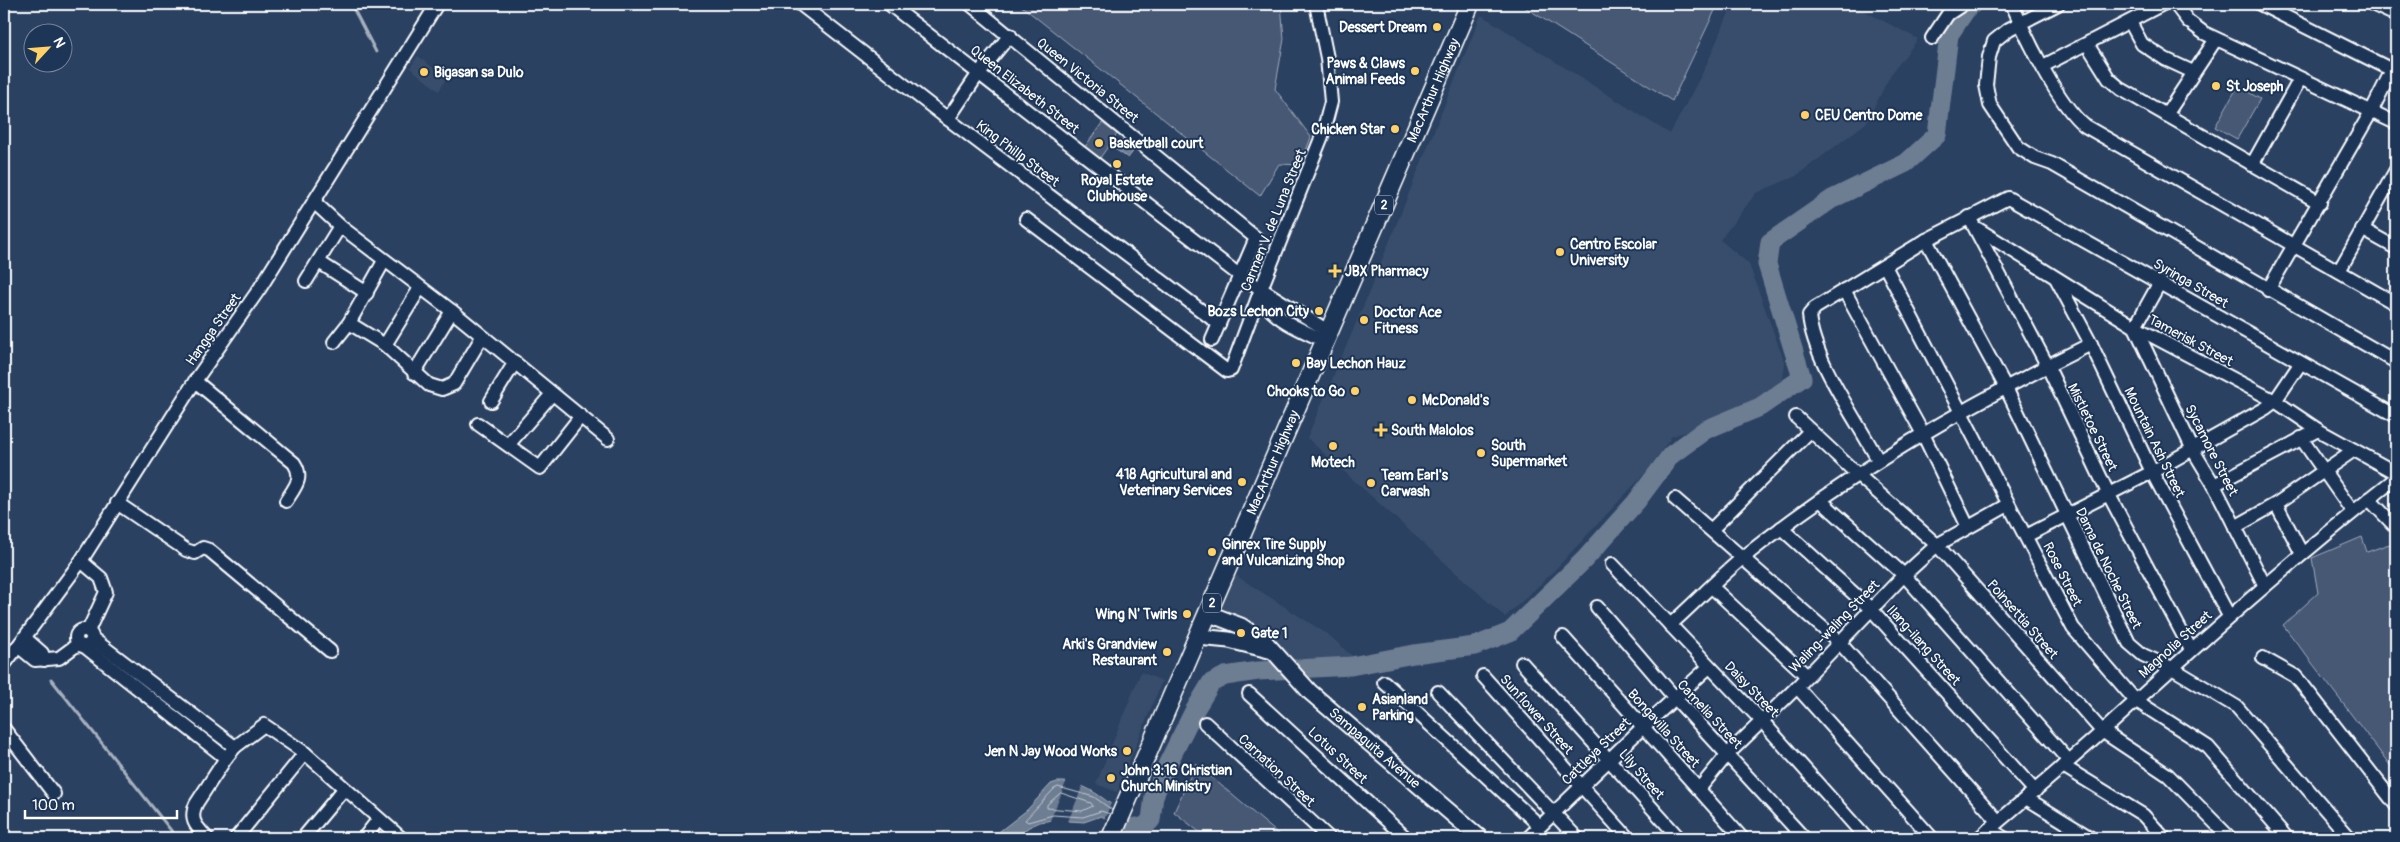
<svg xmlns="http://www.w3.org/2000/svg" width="2400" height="842" viewBox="0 0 2400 842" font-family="Pangolin,sans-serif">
<rect width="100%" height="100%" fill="#2a4161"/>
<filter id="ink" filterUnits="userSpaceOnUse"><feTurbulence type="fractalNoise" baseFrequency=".02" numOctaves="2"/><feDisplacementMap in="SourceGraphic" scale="10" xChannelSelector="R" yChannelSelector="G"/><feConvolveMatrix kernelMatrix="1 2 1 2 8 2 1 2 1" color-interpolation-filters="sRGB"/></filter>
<g filter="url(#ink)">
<g fill="#394e6c">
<path d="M1733,4H1851L1918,39L1891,74L1866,123L1796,176L1756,193L1720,240L1749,264L1785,364L1782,384L1767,401L1750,410L1672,436L1646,472L1549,576L1505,617L1307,438L1365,302L1481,15L1670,134L1704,70Z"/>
<path d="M418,56L446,78L439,91L410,68Z"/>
<path d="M1235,575L1330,636L1352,656L1292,663L1277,647L1222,608Z"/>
<path d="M1141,672L1162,681L1117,792L1096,784Z"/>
</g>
<g fill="#465975" stroke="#a2acba">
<path d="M1019,4H1281L1284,39L1275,89L1311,137L1301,165L1279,164L1260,196Z"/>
<path d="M1520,4H1718L1672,101Z"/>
<path d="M2238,86L2260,99L2237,139L2215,127Z"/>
<path d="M1102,123L1117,134L1097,162L1082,151Z"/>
<path d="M2362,537L2367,552L2386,545L2396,543V773L2283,625L2318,593L2312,558Z"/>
<path d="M1196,764L1283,838H1207L1174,812Z"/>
</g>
<g fill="#6d7d92" stroke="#a7b1be">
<path d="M1122,140L1135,149L1128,158L1115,149Z"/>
<path d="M1057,782C1090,780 1111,807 1136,823L1145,820L1150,812L1157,816C1152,824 1146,832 1135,832L1101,816L1084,822L1053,820L1040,822L1029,827L1014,838H991L1027,810L1051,784Z"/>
</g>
<g fill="#2a4161">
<path d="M1067,780L1083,785L1067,824L1049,823Z"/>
<path d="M1112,801L1135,819L1130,832L1104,820Z"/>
</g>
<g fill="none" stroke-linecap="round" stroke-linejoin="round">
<g stroke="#c5cbd3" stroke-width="1">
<path d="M1061,793L1091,803L1093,806L1082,811L1047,808V805Z"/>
<path d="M1110,814L1101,811L1083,817L1053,815L1028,822L1025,820L1054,789L1058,787L1094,797L1112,810"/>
</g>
<g stroke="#a7b1be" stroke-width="3">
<path d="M351,4L376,52"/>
<path d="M51,679L177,838"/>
</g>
<path stroke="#6d7d92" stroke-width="19" d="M1135,827L1143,828L1151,820L1154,796L1168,763L1193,713L1211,683L1225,676L1258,671L1351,666L1414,654L1475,646L1510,632L1585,559L1636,502L1671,455L1705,430L1760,407L1802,378L1767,264L1770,242L1832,199L1906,163L1937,135L1949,35L1968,7L1973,4"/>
<g stroke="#fff" stroke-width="16">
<g id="minor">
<path d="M800,4L948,119L1219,324"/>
<path d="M889,4L1239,275L1328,331"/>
<path d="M970,4L1256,238L1212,340"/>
<path d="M2012,4C2026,37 2058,105 2085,126L2396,304"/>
<path d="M2058,4L2009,29L1994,41L1989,57L1986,85L1990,105L2018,147L2035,158L2052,164L2396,362"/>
<path d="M2175,4L2188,21L2204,33L2396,123"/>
<path d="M2260,4L2396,72"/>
<path d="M2372,4L2396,15"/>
<path d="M2130,22L2142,44L2165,59L2193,72"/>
<path d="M1932,38L1948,14L1963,4"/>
<path d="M2087,44L2109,79L2121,89L2320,203"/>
<path d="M2043,66L2163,4"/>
<path d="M2166,115L2216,39"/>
<path d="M948,119L979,73L1010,35"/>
<path d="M2252,165L2300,79"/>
<path d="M314,202L340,226L452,311L608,439"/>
<path d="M1969,217L2047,365L2109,495L2191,650"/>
<path d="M1026,219L1227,371L1231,370L1261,289L1322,136L1331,102L1327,58L1316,4"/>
<path d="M1978,229L2135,327L2275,401L2318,430L2396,473"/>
<path d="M2362,229L2396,248"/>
<path d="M1926,240L2006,388L2129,643L2143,655L2172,668L2237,707L2350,838"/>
<path d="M319,262L367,293"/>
<path d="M1885,266L2073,628L2135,700L2208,747L2287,838"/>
<path d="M2339,271L2396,170"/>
<path d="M2057,280L2091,344L2152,472L2229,616"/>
<path d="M306,281L340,226"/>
<path d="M2160,282L2135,327L2193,450L2214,485L2265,586"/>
<path d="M1261,289C1263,295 1265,302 1269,308C1282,323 1307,332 1324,341"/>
<path d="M1844,290L1923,434L1968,527"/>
<path d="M2268,290L2371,112L2396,62"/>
<path d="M349,323L385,345L429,385L442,389L454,384L482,337"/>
<path d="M334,342L349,323L384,261"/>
<path d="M385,345L420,288"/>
<path d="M414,373L452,311"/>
<path d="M195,381L294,463C304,478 295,487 286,501"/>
<path d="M491,401L515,362"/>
<path d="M1796,417L1857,474L1937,545L2102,731L2168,775L2230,838"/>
<path d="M478,424L540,468L581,416"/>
<path d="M2301,438L2352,511"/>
<path d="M508,445L552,394"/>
<path d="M1878,460C1857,420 1813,360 1809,315L1815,308L1926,240L2008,198L2396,416"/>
<path d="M2214,485L2318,430"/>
<path d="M1675,499L1839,642L1998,821"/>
<path d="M2369,499L2394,525"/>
<path d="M1820,500L1904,575L2069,761"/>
<path d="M117,503L186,550L195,553L203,548L209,550L330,651"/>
<path d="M2276,504L2302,554"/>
<path d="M2235,527L2276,504L2354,450"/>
<path d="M1781,528L1871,609L2035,791"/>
<path d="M1711,530L1810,431"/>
<path d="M2026,536L2152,472L2266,408L2275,401L2300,364"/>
<path d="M81,561L101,578L106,592L88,631"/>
<path d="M1612,564L1762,721L1866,838"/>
<path d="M1712,587L1807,676"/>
<path d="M1597,607L1675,698L1804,838"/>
<path d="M1670,625C1695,603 1719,577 1745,556C1851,471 1969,404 2091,344"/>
<circle cx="84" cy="638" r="8"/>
<path d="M1563,637L1742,838"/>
<path d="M25,638L42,653L44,660"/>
<path d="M92,638L235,747"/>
<path d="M18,646L35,660L59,658L78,644"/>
<path d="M84,646L226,758"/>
<path d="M2263,658L2295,676L2302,684L2396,805"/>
<path d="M1522,663L1679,838"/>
<path d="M4,665L81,561L195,381L260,288L437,4"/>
<path d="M1483,676L1628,838"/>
<path d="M1384,682L1540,826"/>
<path d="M1797,687L1932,838"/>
<path d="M1438,692L1577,838"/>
<path d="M1249,694L1406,838"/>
<path d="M1205,723L1329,838"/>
<path d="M4,729L54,794"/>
<path d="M2063,766L2143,815L2164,838"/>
<path d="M1699,789L1727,755L1797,687L1904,575L1937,545L2008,505"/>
<path d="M2026,798L2091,838"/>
<path d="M1989,829L2004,838"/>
<path d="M207,838C196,826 189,820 196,804L226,758L235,747L264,725L305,753L401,838"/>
<path d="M236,838L305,753"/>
<path d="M303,838L344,789"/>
<path d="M364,838L378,820"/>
<path d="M1528,838L1643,727L1709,667"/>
<path d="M1979,838C2020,803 2062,768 2102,732C2198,644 2294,558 2396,478"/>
</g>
</g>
<g stroke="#fff" stroke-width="19">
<g id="major">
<path id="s1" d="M1207,613L1241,626L1266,643L1310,692L1480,838"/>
<path d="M1198,637L1229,640L1273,651"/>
</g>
</g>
<g stroke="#fff" stroke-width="21">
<g id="highway">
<path id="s2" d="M1111,838L1470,4"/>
</g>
</g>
<use href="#minor" stroke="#1d3557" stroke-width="12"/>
<use href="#major" stroke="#1d3557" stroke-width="15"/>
<use href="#highway" stroke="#1d3557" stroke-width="18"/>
</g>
</g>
<g fill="#ffd166" stroke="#1d3557" stroke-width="2">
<circle cx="1437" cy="27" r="5"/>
<circle cx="1415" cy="71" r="5"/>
<circle cx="424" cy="72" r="5"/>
<circle cx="2216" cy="86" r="5"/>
<circle cx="1805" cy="115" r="5"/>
<circle cx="1395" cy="129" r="5"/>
<circle cx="1099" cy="143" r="5"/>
<circle cx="1117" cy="164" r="5"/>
<circle cx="1560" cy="252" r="5"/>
<path d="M1332.5 263.5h5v5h5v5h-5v5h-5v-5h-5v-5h5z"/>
<circle cx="1319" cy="311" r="5"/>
<circle cx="1364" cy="320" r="5"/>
<circle cx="1296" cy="363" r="5"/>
<circle cx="1355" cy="391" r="5"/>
<circle cx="1412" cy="400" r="5"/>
<path d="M1378.5 422.5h5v5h5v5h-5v5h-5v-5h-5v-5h5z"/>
<circle cx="1333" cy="446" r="5"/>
<circle cx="1481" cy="453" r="5"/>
<circle cx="1242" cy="482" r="5"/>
<circle cx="1371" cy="483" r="5"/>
<circle cx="1212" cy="552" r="5"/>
<circle cx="1187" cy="614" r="5"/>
<circle cx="1241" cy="633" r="5"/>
<circle cx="1167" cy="652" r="5"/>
<circle cx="1362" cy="707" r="5"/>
<circle cx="1127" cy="751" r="5"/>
<circle cx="1111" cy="778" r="5"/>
</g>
<g text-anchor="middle" stroke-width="4" stroke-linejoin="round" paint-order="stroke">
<g fill="#1d3557" stroke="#bbc2cd" stroke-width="1">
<rect x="1375" y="195.5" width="18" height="19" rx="4"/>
<rect x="1203" y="593.5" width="18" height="19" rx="4"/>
</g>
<g font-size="12" font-weight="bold" fill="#fff">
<text x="1384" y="209">2</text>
<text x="1212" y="607">2</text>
</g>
<g font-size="14" font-weight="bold" fill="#fff" stroke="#1d3557" text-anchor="start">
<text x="1427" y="32" text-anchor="end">Dessert Dream</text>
<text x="1405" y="68" text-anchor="end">Paws &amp; Claws<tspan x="1405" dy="16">Animal Feeds</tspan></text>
<text x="434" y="77">Bigasan sa Dulo</text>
<text x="2226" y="91">St Joseph</text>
<text x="1815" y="120">CEU Centro Dome</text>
<text x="1385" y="134" text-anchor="end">Chicken Star</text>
<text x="1109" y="148">Basketball court</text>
<text x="1117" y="185" text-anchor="middle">Royal Estate<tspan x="1117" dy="16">Clubhouse</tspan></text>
<text x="1570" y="249">Centro Escolar<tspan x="1570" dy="16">University</tspan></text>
<text x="1345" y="276">JBX Pharmacy</text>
<text x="1309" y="316" text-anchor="end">Bozs Lechon City</text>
<text x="1374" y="317">Doctor Ace<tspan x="1374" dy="16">Fitness</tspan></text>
<text x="1306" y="368">Bay Lechon Hauz</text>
<text x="1345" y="396" text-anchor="end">Chooks to Go</text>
<text x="1422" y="405">McDonald's</text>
<text x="1391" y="435">South Malolos</text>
<text x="1491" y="450">South<tspan x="1491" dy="16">Supermarket</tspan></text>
<text x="1333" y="467" text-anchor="middle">Motech</text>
<text x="1232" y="479" text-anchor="end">418 Agricultural and<tspan x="1232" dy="16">Veterinary Services</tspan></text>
<text x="1381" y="480">Team Earl's<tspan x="1381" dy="16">Carwash</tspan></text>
<text x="1222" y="549">Ginrex Tire Supply<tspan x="1222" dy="16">and Vulcanizing Shop</tspan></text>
<text x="1177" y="619" text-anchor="end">Wing N' Twirls</text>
<text x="1251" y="638">Gate 1</text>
<text x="1157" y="649" text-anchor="end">Arki's Grandview<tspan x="1157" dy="16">Restaurant</tspan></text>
<text x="1372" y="704">Asianland<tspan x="1372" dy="16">Parking</tspan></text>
<text x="1117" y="756" text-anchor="end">Jen N Jay Wood Works</text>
<text x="1121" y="775">John 3:16 Christian<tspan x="1121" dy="16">Church Ministry</tspan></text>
</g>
<g font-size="14" fill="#fff" stroke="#1d3557">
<text transform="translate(1088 80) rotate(39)" y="5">Queen Victoria Street</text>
<text transform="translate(1025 89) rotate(38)" y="5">Queen Elizabeth Street</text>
<text dy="5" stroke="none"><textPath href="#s2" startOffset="814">MacArthur Highway</textPath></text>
<text transform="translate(1018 153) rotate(37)" y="5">King Phillp Street</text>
<text transform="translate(1273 220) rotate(-68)" y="5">Carmen V. de Luna Street</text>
<text transform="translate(2191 283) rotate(30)" y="5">Syringa Street</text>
<text transform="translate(213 329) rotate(-55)" y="5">Hangga Street</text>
<text transform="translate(2191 340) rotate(28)" y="5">Tamerisk Street</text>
<text transform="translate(2093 427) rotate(64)" y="5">Mistletoe Street</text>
<text transform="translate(2155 442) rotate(64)" y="5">Mountain Ash Street</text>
<text transform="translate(2212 450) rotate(63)" y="5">Sycamore Street</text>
<text dy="5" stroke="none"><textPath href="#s2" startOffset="409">MacArthur Highway</textPath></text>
<text transform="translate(2109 568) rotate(64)" y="5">Dama de Noche Street</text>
<text transform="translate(2063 574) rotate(63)" y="5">Rose Street</text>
<text transform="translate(2023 619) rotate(49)" y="5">Poinsettia Street</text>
<text transform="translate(1834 626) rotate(-46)" y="5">Waling-waling Street</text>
<text transform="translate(2175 644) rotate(-42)" y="5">Magnolia Street</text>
<text transform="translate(1924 645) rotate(48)" y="5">Ilang-ilang Street</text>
<text transform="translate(1752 689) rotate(46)" y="5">Daisy Street</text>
<text transform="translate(1537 714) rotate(48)" y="5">Sunflower Street</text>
<text transform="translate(1710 714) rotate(47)" y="5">Camelia Street</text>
<text transform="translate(1664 728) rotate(48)" y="5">Bongavilla Street</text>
<text dy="5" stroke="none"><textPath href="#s1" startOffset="218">Sampaguita Avenue</textPath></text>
<text transform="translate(1596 751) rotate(-44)" y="5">Cattleya Street</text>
<text transform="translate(1338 755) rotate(43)" y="5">Lotus Street</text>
<text transform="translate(1277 770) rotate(43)" y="5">Carnation Street</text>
<text transform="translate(1642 774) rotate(49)" y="5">Lily Street</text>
</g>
</g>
<rect width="2400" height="842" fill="none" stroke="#1d3557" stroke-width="20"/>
<rect x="10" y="10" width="2380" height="822" fill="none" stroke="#fff" stroke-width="2" filter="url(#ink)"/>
<g transform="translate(48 48) rotate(64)"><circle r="24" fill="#1d3557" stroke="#77869a"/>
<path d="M0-4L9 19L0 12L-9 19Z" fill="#ffd166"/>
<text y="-8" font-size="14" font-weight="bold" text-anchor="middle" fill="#ffffff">N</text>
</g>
<path d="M25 810v8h152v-8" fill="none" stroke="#ffffff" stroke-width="2.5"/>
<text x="32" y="810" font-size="15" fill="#ffffff" stroke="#1d3557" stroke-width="4" paint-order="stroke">100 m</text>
</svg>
